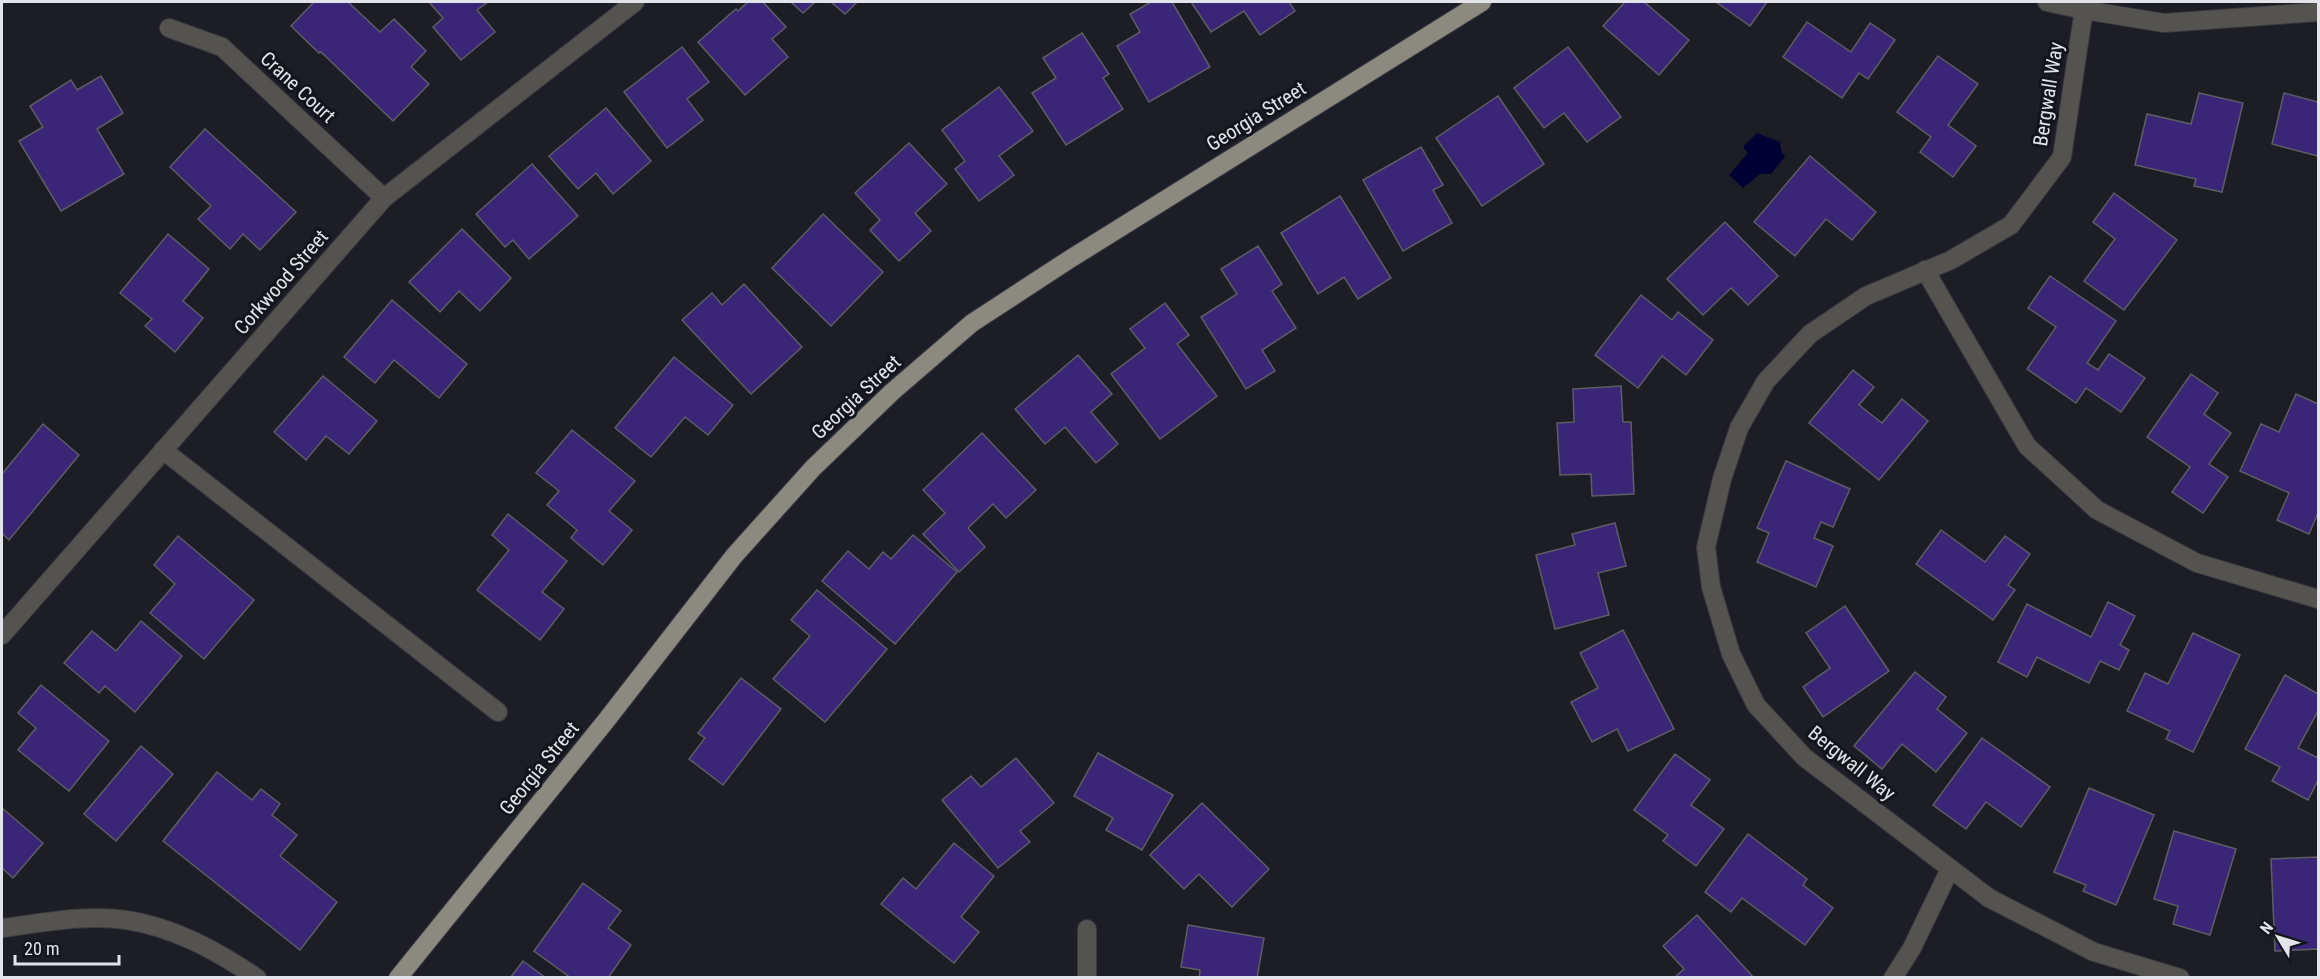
<svg xmlns="http://www.w3.org/2000/svg" width="2320" height="979" viewBox="0 0 2320 979" font-family="'Roboto Condensed',sans-serif">
<rect width="100%" height="100%" fill="#1d1e25"/>
<path fill="#000034" d="M1757,133L1780,142L1781,150L1785,157L1771,174H1760L1743,188L1729,175L1748,153L1743,147Z"/>
<g fill="#3a2676" stroke="#5e5d66" stroke-width="1.5">
<path d="M314,2H348L380,32L394,19L426,51L411,67L429,84L393,121L321,52L319,53L291,26Z"/>
<path d="M429,2H488L477,10L495,32L461,60L433,27L443,18Z"/>
<path d="M748,2H763L786,27L772,39L788,57L745,95L698,42L736,9L738,11Z"/>
<path d="M791,2H815L803,13Z"/>
<path d="M831,2H857L845,14Z"/>
<path d="M1151,2H1172L1210,67L1149,102L1117,46L1140,32L1130,14Z"/>
<path d="M1191,2H1289L1295,11L1260,35L1244,11L1211,32Z"/>
<path d="M1625,2H1644L1689,40L1659,75L1603,26Z"/>
<path d="M1716,2H1767L1750,26Z"/>
<path d="M1807,22L1851,52L1870,23L1895,40L1868,79L1859,73L1842,98L1783,57Z"/>
<path d="M1082,33L1109,74L1103,78L1123,109L1066,145L1032,93L1056,78L1043,58Z"/>
<path d="M682,47L709,82L687,99L703,120L667,148L624,92Z"/>
<path d="M1568,47L1621,117L1587,142L1564,113L1544,128L1514,88Z"/>
<path d="M1938,56L1978,84L1948,125L1976,146L1953,177L1920,152L1931,137L1897,112Z"/>
<path d="M101,76L123,113L97,129L124,174L61,211L19,141L43,127L30,106L71,80L77,90Z"/>
<path d="M999,87L1033,131L999,156L1014,175L979,201L955,169L965,161L942,130Z"/>
<path d="M2199,93L2243,103L2222,192L2194,186L2196,179L2135,165L2147,114L2191,124Z"/>
<path d="M2284,93L2318,102V156L2272,144Z"/>
<path d="M1498,96L1544,164L1482,206L1436,138Z"/>
<path d="M606,108L651,161L613,194L596,173L578,189L549,156Z"/>
<path d="M205,129L296,212L260,250L243,234L230,249L198,219L211,206L170,167Z"/>
<path d="M909,143L947,184L915,213L931,231L899,261L870,230L880,220L855,193Z"/>
<path d="M1421,147L1443,185L1433,190L1452,223L1403,251L1363,180Z"/>
<path d="M1810,156L1876,212L1852,240L1826,219L1795,256L1754,222Z"/>
<path d="M532,164L578,216L529,259L513,240L505,247L476,214Z"/>
<path d="M2114,193L2177,240L2124,310L2084,281L2115,239L2093,222Z"/>
<path d="M1340,196L1391,278L1358,299L1344,277L1318,294L1281,233Z"/>
<path d="M823,214L883,272L831,326L772,268Z"/>
<path d="M1725,222L1778,276L1748,305L1731,288L1703,315L1667,279Z"/>
<path d="M462,229L511,278L480,311L459,291L440,312L409,282Z"/>
<path d="M168,234L209,269L183,301L203,318L175,352L145,326L152,319L120,293Z"/>
<path d="M1258,246L1282,284L1272,291L1296,328L1262,350L1275,371L1246,389L1201,317L1237,294L1221,269Z"/>
<path d="M2050,276L2116,321L2087,363L2098,370L2109,354L2145,378L2121,412L2086,388L2076,403L2027,369L2056,327L2028,308Z"/>
<path d="M744,284L802,347L751,394L682,320L712,293L722,305Z"/>
<path d="M1641,295L1672,320L1678,312L1713,340L1686,375L1662,356L1638,388L1595,355Z"/>
<path d="M392,300L467,364L439,398L394,360L375,383L344,357Z"/>
<path d="M1165,303L1189,335L1177,344L1217,396L1160,439L1111,374L1145,348L1130,329Z"/>
<path d="M1078,355L1112,394L1091,412L1118,444L1096,463L1065,427L1045,444L1015,409Z"/>
<path d="M674,357L733,405L708,435L685,417L651,457L615,428Z"/>
<path d="M1853,370L1874,387L1859,405L1882,423L1902,399L1928,421L1879,480L1809,423Z"/>
<path d="M2191,374L2218,393L2204,414L2231,433L2209,464L2228,477L2203,513L2172,492L2190,467L2147,437Z"/>
<path d="M323,376L377,421L349,454L326,436L306,460L274,432Z"/>
<path d="M1621,386L1623,422H1631L1634,494L1592,496L1591,474L1560,475L1557,423L1574,422L1573,389Z"/>
<path d="M2296,394L2318,404V513L2309,534L2277,520L2289,493L2240,471L2261,424L2279,432Z"/>
<path d="M43,424L79,455L9,540L2,533V474Z"/>
<path d="M572,430L635,481L609,511L632,530L603,565L571,538L577,530L547,505L559,491L536,473Z"/>
<path d="M982,433L1036,490L1006,518L993,504L968,528L985,547L959,572L923,534L945,513L923,490Z"/>
<path d="M1786,461L1850,489L1833,527L1821,522L1814,538L1833,546L1816,587L1757,562L1769,533L1757,528Z"/>
<path d="M508,514L567,561L542,592L564,609L540,640L477,590L509,550L492,535Z"/>
<path d="M1615,523L1626,566L1598,573L1609,615L1555,629L1536,555L1575,545L1572,534Z"/>
<path d="M1941,530L1985,562L2005,536L2030,554L2008,585L2015,590L1993,620L1916,564Z"/>
<path d="M913,535L957,572L895,644L822,581L848,551L869,569L883,552L891,559Z"/>
<path d="M178,536L254,600L204,659L150,613L175,584L154,565Z"/>
<path d="M817,590L887,649L825,722L773,679L810,636L791,620Z"/>
<path d="M2108,602L2135,616L2120,645L2129,650L2119,670L2100,661L2089,683L2037,657L2027,677L1998,662L2027,604L2091,637Z"/>
<path d="M1845,606L1889,671L1823,717L1803,687L1830,668L1806,633Z"/>
<path d="M141,621L182,656L135,712L105,686L99,693L64,663L92,631L116,651Z"/>
<path d="M1623,630L1674,729L1628,751L1617,729L1592,742L1571,702L1598,688L1580,653Z"/>
<path d="M2193,633L2240,655L2193,752L2166,739L2170,731L2127,711L2145,673L2168,684Z"/>
<path d="M1915,672L1946,697L1937,709L1967,733L1936,772L1902,744L1882,769L1854,746Z"/>
<path d="M2285,675L2318,694V711L2298,748L2318,758V780L2308,800L2272,781L2280,767L2245,749Z"/>
<path d="M741,678L781,709L723,785L689,759L705,738L698,733Z"/>
<path d="M41,685L109,741L69,791L18,750L36,728L18,713Z"/>
<path d="M1982,738L2050,787L2021,827L1986,802L1966,829L1933,805Z"/>
<path d="M141,746L173,774L116,841L84,814Z"/>
<path d="M1098,753L1173,795L1142,850L1106,830L1113,818L1074,796Z"/>
<path d="M1675,754L1710,780L1691,805L1724,829L1696,866L1663,841L1668,835L1634,810Z"/>
<path d="M1016,758L1054,803L1020,831L1030,842L998,868L942,800L971,776L981,787Z"/>
<path d="M217,772L252,800L261,789L280,804L272,815L297,835L280,856L337,902L300,950L163,841Z"/>
<path d="M2089,788L2154,815L2116,905L2083,891L2086,885L2054,872Z"/>
<path d="M1202,803L1269,869L1232,907L1199,874L1184,889L1150,855Z"/>
<path d="M2,808L43,843L13,878L2,868Z"/>
<path d="M2174,831L2236,849L2210,935L2173,924L2178,906L2154,899Z"/>
<path d="M1748,834L1807,879L1803,885L1833,908L1805,945L1742,898L1731,912L1705,892Z"/>
<path d="M954,843L994,876L961,917L979,932L954,963L881,904L903,878L916,889Z"/>
<path d="M2318,857V949L2275,951L2271,859Z"/>
<path d="M583,883L621,911L608,928L631,945L608,978H571L534,951Z"/>
<path d="M1697,915L1754,978H1674L1684,969L1663,946Z"/>
<path d="M1188,925L1264,938L1257,978H1199L1200,970L1181,967Z"/>
<path d="M523,961L546,978H510Z"/>
</g>
<g fill="none" stroke-linecap="round" stroke-linejoin="round">
<g stroke="#393a40" stroke-width="20">
<g id="minor">
<path d="M2047,2L2084,10L2164,23L2318,12"/>
<path d="M2085,2L2062,157L2011,225L1951,260L1866,296L1810,334L1766,381L1739,428L1722,479L1706,547L1711,587L1731,654L1756,705L1804,757L1989,898L2094,952L2180,978"/>
<path d="M169,28L222,47L384,198"/>
<path d="M1925,270L2027,446L2097,510L2197,563L2318,599"/>
<path d="M163,450L498,712"/>
<path d="M2,635L384,198L635,2"/>
<path d="M2,928C42,923 86,914 126,920C174,927 217,951 257,978"/>
<path d="M1087,929V978"/>
<path d="M1893,978L1912,948L1950,869"/>
</g>
</g>
<g stroke="#393a40" stroke-width="20">
<path id="major" d="M398,978L605,722L734,556L813,468L892,392L972,323L1070,259L1482,2"/>
</g>
<use href="#minor" stroke="#555350" stroke-width="18"/>
<use href="#major" stroke="#8c8981" stroke-width="18"/>
</g>
<g text-anchor="middle" stroke-width="6" stroke-linejoin="round" paint-order="stroke">
<g font-size="20" fill="#e3e4e9" stroke="#14151c">
<text transform="translate(298 87) rotate(43)" y="7">Crane Court</text>
<text transform="translate(2048 94) rotate(-81)" y="7">Bergwall Way</text>
<text transform="translate(1256 116) rotate(-32)" y="7">Georgia Street</text>
<text transform="translate(281 282) rotate(-49)" y="7">Corkwood Street</text>
<text transform="translate(856 397) rotate(-43)" y="7">Georgia Street</text>
<text transform="translate(1852 763) rotate(39)" y="7">Bergwall Way</text>
<text transform="translate(539 768) rotate(-51)" y="7">Georgia Street</text>
</g>
</g>
<rect width="2320" height="979" fill="none" stroke="#e3e4e9" stroke-width="6"/>
<g transform="translate(2278 937) rotate(308)" stroke="#14151c" stroke-width="4.5" paint-order="stroke">
<path d="M0-4.5L10 22L0 15L-10 22Z" fill="#e3e4e9"/>
<text y="-9" font-size="16" font-weight="bold" text-anchor="middle" fill="#e3e4e9">N</text>
</g>
<path d="M15 955v9h104v-9" fill="none" stroke="#e3e4e9" stroke-width="3"/>
<text x="24" y="955" font-size="18" fill="#e3e4e9" stroke="#14151c" stroke-width="4.5" paint-order="stroke">20 m</text>
</svg>
